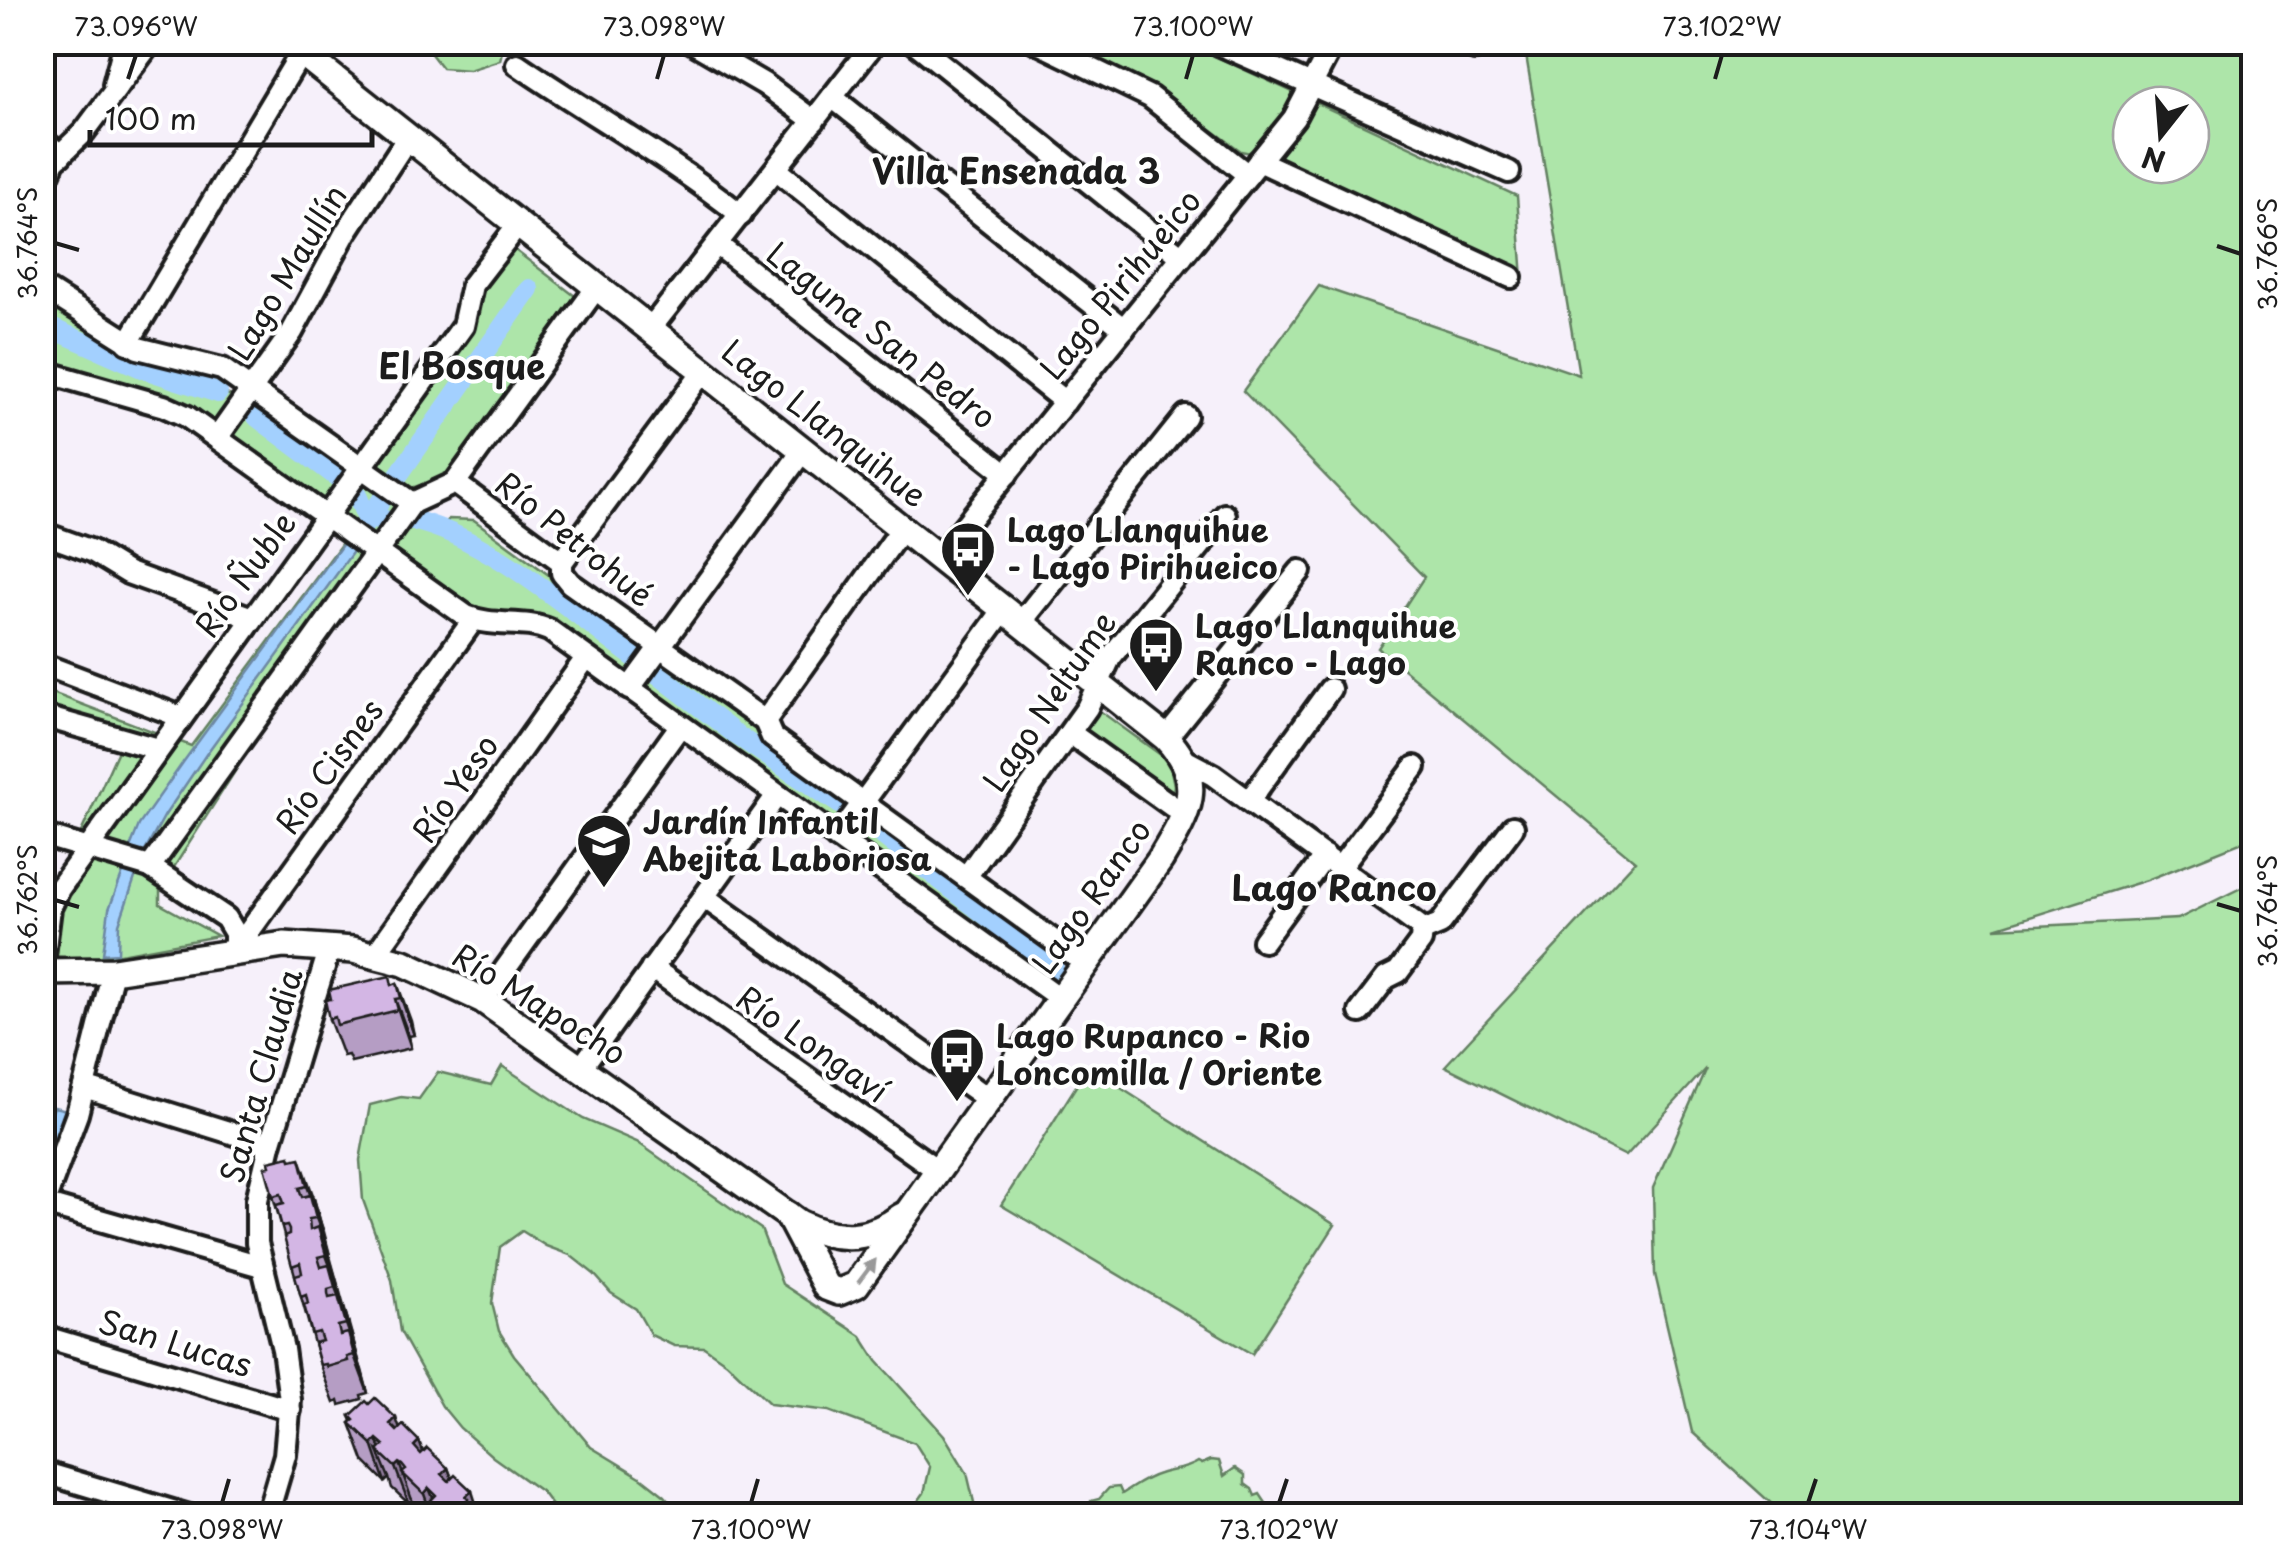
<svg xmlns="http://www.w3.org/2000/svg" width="2296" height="1558" viewBox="0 0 2296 1558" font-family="'Playpen Sans',sans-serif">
<rect width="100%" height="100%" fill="#f6f0fa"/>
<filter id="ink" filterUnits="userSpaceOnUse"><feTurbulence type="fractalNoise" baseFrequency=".01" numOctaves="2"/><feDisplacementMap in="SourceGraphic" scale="20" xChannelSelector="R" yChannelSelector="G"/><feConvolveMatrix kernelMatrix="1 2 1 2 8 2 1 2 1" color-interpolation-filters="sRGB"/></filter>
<g filter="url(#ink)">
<g fill="#ade5a9" stroke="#648062" stroke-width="2.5" fill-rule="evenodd">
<path d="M413,43H504L500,60L469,70L442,68L428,50Z"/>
<path d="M1056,43H1187L1517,196L1523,279L1279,159L1241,151L1152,86Z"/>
<path d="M1524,43H2253V838L2147,880L1995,928L2178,919L2253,882V1515H1784L1692,1432L1655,1274L1653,1188L1706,1068L1626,1156L1445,1066L1635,861L1378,648L1424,577L1243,391L1319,286L1579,375ZM2131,105H2191V165H2131Z"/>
<path d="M511,247L575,296L446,476L409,489L379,470L380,457L475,318L489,274Z"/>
<path d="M43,301L143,365L258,405L438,532L449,519L474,520L1057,949L1038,974L544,621L472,608L397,554L376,550L160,889V904L218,936L94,959L49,956L75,846L120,746L43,724L42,689L191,746L356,524L251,448L175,412L43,381Z"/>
<path d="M1093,706L1169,761L1174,785L1172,800L1080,734Z"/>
<path d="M502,1066L583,1119L637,1142L761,1229L782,1284L861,1336L877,1361L944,1435L967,1473L977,1515H908L924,1493L930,1467L915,1443L829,1411L770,1404L727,1363L704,1347L674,1346L651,1335L636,1309L611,1293L594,1274L570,1255L546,1246L522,1231L500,1247L492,1303L499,1331L514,1355L591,1447L642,1478L665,1496L680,1515H559L542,1492L493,1457L460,1428L442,1406L400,1331L392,1280L363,1200L360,1160L370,1105L401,1097L419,1099L438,1072L491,1085Z"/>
<path d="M1088,1067L1335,1225L1252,1354L1001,1205Z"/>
<path d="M1211,1460L1219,1461L1224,1476L1235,1468L1245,1475V1484L1252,1489L1255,1496L1260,1494L1274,1515H1073L1076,1509H1089L1091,1501L1099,1499L1109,1488L1119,1487L1122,1494C1135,1486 1145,1478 1159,1474C1173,1469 1186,1470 1198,1462L1202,1464Z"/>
</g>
<g fill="#a3d0fe" stroke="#6d88a4" stroke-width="2.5">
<path d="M347,538L357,546L207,753L165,815L144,853L129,850L139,825L184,761Z"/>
<path d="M125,867L137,872L119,924L118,953L103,954L109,909Z"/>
<path d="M54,1107L71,1111L42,1185V1139Z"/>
</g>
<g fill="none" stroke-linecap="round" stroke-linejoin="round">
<g stroke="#a3d0fe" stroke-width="20">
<path d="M42,324L144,369L218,393"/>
<path d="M257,417L337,477"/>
<path d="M395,480L529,289"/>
<path d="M356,493L367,519L386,520"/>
<path d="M411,520C488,536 573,613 638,660"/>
<path d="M362,528L385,495"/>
<path d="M655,672L738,736L844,807"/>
<path d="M863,820L1054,968"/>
</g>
<g stroke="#1c1c1c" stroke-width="28">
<g id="minor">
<path d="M692,42L764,84L814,121"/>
<path d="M914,42L1182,257"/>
<path d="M1036,42L1150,97L1248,175"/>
<path d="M1214,42L1509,172"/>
<path d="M1461,42L1475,49"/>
<path d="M517,64C591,115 670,158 741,215"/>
<path d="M114,84L125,42"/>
<path d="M832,97L1124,329"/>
<path d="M42,140L61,155"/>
<path d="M1259,161L1511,277"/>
<path d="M777,170L1065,402"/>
<path d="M42,189L54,161L84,132L151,42"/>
<path d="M718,245L1007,474"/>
<path d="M42,287L138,348L222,369L412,503"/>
<path d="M650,329L875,42"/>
<path d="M128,343L301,53"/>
<path d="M42,371L164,406L186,416L466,616C493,628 523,619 549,630L1061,999"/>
<path d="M217,438L292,332L346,232L408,137"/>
<path d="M455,483L562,562V573L570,583L765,721L772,737L1086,964"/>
<path d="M42,533L92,551L128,573L252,618"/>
<path d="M940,556L1294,118L1334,42"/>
<path d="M562,562L704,370"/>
<path d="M1022,621L1186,416"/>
<path d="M42,664L181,717"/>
<path d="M629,689L804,449"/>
<path d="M42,716L158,749"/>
<path d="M765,721L903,527"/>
<path d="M1070,733L1186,816"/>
<path d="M1166,738L1300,571"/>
<path d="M1183,759L1213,775L1422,928L1421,941L1398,972L1386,978L1360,1012"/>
<path d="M1249,801L1330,689"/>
<path d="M42,835L150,867L226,918L235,933V951"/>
<path d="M837,838L1005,608"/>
<path d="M1341,866L1415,767"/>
<path d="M150,867L412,503L455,483L597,287"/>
<path d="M966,877L1087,708L1110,658L1225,515"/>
<path d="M704,897L988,1099"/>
<path d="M1423,931L1440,924L1513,827"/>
<path d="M1263,941L1325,856"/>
<path d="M235,951L474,619"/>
<path d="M375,955L586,658"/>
<path d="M652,968L937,1170"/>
<path d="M42,971L50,908L59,889L463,326L472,285L519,224"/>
<path d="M483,1000L680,726"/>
<path d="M581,1068L777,795"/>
<path d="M84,1087L270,1145"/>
<path d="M44,1204L261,1266"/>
<path d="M42,1208L77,1114L113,971"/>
<path d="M42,1336L290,1410"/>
<path d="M42,1472L189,1516"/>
<path d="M267,1516L285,1455L290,1400L283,1349L257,1243V1200L270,1145L330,947"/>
</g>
</g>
<g stroke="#1c1c1c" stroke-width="32">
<g id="tertiary">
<path d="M288,42L1166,738C1208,783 1187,815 1160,860L856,1285L839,1292L826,1287L788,1215"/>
<path d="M42,972L113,971L284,945L353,950L404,963L483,1000L799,1223C835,1241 869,1241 902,1216"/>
</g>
</g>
<use href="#minor" stroke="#fff" stroke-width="20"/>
<use href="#tertiary" stroke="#fff" stroke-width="25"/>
</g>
<g fill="#b59dc4" stroke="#1c1c1c" stroke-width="2.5">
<path d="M397,983L414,1035L409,1036L411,1048L351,1062L348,1055L343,1056L329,1019Z"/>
<path d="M291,1160L313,1195L368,1393L361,1395L362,1399L340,1405L339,1401L334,1403L320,1365L273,1196L270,1166Z"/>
<path d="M350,1416L399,1428L423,1452L448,1468L452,1478L480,1516H421L416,1511L412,1500L409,1504L392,1488L389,1478L385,1482L364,1461L350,1423L352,1421Z"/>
</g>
<g fill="#947fa0" stroke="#1c1c1c" stroke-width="2.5">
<path d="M397,983L411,1021L414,1035L401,998Z"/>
<path d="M395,999L409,1036L411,1048L398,1010Z"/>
<path d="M300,1158L313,1195L321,1224L307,1186Z"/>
<path d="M310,1195L324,1232L330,1255L316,1218Z"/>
<path d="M318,1227L332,1265L340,1293L326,1255Z"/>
<path d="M329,1265L342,1302L349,1324L335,1287Z"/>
<path d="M338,1296L351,1333L359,1361L346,1324Z"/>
<path d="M348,1333L362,1370L368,1393L354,1355Z"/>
<path d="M396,1418L409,1456L390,1424Z"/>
<path d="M377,1439L383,1455L378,1451L389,1478L385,1482L372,1444Z"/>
<path d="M419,1441L433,1479L414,1446Z"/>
<path d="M399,1463L412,1500L409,1504L395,1467Z"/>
<path d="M448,1468L462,1506L442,1474Z"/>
<path d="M429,1488L436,1505L431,1500L436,1516H432L424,1494Z"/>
<path d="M472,1491L480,1516L453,1515L466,1496Z"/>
</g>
<g fill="#d3b6e4" stroke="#1c1c1c" stroke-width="2.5">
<path d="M390,976L392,985L397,983L401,998L395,999L398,1010L337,1025L335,1017L329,1019L325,1000L331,999L329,990Z"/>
<path d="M290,1156L291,1160L300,1158L307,1186L299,1188L302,1197L310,1195L316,1218L309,1219L310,1230L318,1227L326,1255L318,1257L321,1267L329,1265L335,1287L328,1289V1293L329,1298L338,1296L346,1324L338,1326L340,1335L348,1333L354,1355L347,1357L348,1361L327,1367L326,1364L320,1365L314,1343L322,1341L319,1332L312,1334L304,1305L308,1304L306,1295L301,1297L295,1275L302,1273L300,1263L292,1266L284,1237L289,1235V1230L287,1226L282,1227L276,1205L284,1203L281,1194L273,1196L265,1167L270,1166L269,1161Z"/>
<path d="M375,1398L396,1418L390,1424L397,1431L403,1425L419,1441L414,1446L421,1454L427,1448L448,1468L442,1474L449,1481L455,1475L472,1491L466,1496L469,1499L453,1515L451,1513L446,1516L431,1500L436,1495L429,1488L424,1494L402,1473L406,1470L402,1465L399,1463L395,1467L378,1451L384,1445L377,1439L372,1444L350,1423L354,1420L350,1416L366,1401L369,1404Z"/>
</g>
<defs><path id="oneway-solid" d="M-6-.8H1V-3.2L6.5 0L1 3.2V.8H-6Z" transform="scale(2.5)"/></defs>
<use fill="#999" href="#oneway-solid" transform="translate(867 1271) rotate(-53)"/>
</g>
<path fill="none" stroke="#1c1c1c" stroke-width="4" d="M128,79L136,55M657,79L664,55M1186,79L1193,55M1715,79L1722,55M55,243L79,250M2217,246L2241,254M55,900L79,907M2217,904L2241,911M222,1503L229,1479M751,1503L758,1479M1279,1503L1287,1479M1808,1503L1816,1479"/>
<defs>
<g id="bus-pin" transform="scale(2.875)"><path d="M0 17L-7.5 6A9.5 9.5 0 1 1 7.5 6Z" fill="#1c1c1c" stroke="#fff"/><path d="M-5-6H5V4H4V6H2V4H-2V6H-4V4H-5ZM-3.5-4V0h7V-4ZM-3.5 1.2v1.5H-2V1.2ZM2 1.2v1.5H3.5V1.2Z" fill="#fff"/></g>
<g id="school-pin" transform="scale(2.875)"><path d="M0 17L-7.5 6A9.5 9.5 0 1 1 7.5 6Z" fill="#1c1c1c" stroke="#fff"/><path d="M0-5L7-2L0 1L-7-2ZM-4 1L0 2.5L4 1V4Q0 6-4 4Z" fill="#fff"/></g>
</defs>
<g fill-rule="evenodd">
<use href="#bus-pin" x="968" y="549"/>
<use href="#bus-pin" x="1156" y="645"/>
<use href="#school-pin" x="604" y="841"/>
<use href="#bus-pin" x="957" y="1055"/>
</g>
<g text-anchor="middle" stroke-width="8" stroke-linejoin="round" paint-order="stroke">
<g font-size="32" fill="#1c1c1c" stroke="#fff">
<text transform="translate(288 273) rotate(-59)" y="11">Lago Maullín</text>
<text transform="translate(1121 285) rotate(-51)" y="11">Lago Pirihueico</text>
<text transform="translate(881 336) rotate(38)" y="11">Laguna San Pedro</text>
<text transform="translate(824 424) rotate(38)" y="11">Lago Llanquihue</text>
<text transform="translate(574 540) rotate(39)" y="11">Río Petrohué</text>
<text transform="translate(246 575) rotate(-54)" y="11">Río Ñuble</text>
<text transform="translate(1050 702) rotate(-56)" y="11">Lago Neltume</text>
<text transform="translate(330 767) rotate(-54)" y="11">Río Cisnes</text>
<text transform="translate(456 789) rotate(-55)" y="11">Río Yeso</text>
<text transform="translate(1092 897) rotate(-55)" y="11">Lago Ranco</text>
<text transform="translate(539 1005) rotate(32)" y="11">Río Mapocho</text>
<text transform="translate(812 1045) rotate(35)" y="11">Río Longaví</text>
<text transform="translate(262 1076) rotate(-74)" y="11">Santa Claudia</text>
<text transform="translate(175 1344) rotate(17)" y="11">San Lucas</text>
</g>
<g font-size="32" font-weight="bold" fill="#1c1c1c" stroke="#fff" text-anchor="start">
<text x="1007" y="542">Lago Llanquihue<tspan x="1007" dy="37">- Lago Pirihueico</tspan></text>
<text x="1195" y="638">Lago Llanquihue<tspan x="1195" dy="37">Ranco - Lago</tspan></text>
<text x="643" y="834">Jardín Infantil<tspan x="643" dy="37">Abejita Laboriosa</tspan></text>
<text x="996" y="1048">Lago Rupanco - Rio<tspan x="996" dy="37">Loncomilla / Oriente</tspan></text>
</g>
<g font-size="35" font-weight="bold" fill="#1c1c1c" stroke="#fff">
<text x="1016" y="184">Villa Ensenada 3</text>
<text x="462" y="379">El Bosque</text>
<text x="1334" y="901">Lago Ranco</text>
</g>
</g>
<rect width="2296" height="1558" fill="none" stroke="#fff" stroke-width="110"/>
<g transform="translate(2161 135) rotate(197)"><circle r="48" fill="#ffffff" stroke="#a4a4a4" stroke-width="2.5"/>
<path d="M0-8L18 38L0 25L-18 38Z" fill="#1c1c1c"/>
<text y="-15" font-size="28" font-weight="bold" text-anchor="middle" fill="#1c1c1c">N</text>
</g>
<path d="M90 130v15h282v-15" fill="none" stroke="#1c1c1c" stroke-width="5"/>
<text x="105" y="130" font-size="30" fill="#1c1c1c" stroke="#ffffff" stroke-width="8" paint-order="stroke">100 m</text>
<rect x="55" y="55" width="2186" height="1448" fill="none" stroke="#1c1c1c" stroke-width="4"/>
<g font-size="25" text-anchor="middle" fill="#1c1c1c">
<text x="136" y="36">73.096°W</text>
<text x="664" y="36">73.098°W</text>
<text x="1193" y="36">73.100°W</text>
<text x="1722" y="36">73.102°W</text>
<text transform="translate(28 243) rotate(-90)" y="9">36.764°S</text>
<text transform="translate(2268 254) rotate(-90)" y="9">36.766°S</text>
<text transform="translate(28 900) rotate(-90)" y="9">36.762°S</text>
<text transform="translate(2268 911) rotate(-90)" y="9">36.764°S</text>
<text x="222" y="1539">73.098°W</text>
<text x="751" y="1539">73.100°W</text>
<text x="1279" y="1539">73.102°W</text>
<text x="1808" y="1539">73.104°W</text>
</g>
</svg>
